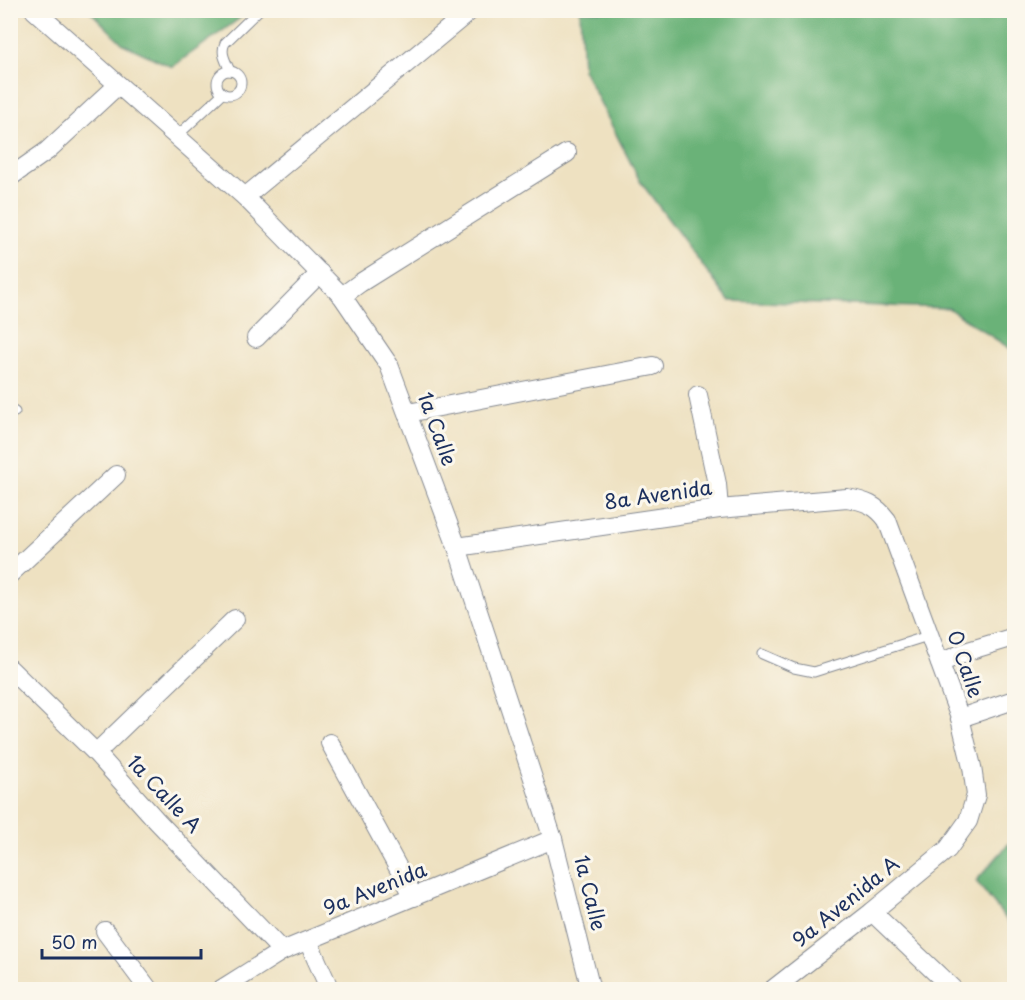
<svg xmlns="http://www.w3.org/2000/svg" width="1025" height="1000" viewBox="0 0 1025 1000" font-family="'Playpen Sans',sans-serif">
<rect width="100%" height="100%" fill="#fbf7ec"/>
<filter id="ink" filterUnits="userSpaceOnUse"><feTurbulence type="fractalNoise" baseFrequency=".0167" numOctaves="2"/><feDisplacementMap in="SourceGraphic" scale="12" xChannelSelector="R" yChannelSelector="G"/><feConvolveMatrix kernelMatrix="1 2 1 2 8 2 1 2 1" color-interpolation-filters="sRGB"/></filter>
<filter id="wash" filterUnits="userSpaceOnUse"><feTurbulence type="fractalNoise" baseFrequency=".008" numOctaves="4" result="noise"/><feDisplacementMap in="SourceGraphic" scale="24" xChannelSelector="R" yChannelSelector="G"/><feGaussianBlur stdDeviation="1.35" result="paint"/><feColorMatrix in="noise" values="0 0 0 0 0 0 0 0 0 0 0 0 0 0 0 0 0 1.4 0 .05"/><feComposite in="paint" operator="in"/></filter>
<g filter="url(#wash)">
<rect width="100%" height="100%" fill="#eee1c1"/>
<g fill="#6bb278" stroke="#43706b" stroke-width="1.5">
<path d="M90,11H250L172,67L123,44Z"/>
<path d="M580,11H1014V351L948,308L729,301L640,181L583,69Z"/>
<path d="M1014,838V929L976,881Z"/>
</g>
</g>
<g filter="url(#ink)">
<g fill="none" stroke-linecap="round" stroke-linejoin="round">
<g stroke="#848890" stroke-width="11">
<g id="service">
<path d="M230,71C226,61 220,53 225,43L259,10"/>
<circle cx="229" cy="83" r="12"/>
<path d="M177,136L223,93"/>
<path d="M10,409L15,412"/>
<path d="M762,654L794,668L814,672L931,635"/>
</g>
</g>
<g stroke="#848890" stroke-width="20">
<g id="minor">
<path d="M34,10L245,197L342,296L389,365L457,547L553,839L591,990"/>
<path d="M10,177L47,151L118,85"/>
<path d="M245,197L471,10"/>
<path d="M342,296L360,283L567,153"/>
<path d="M256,338L320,273"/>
<path d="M698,395L717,484L719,509"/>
<path d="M408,413L653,366"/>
<path d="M457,547L719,509L847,498C865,501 876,505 887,520L960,718L972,767L976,795L968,821L948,849L872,912L772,990"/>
<path d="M10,574L116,475"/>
<path d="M940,663L968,651L1014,637"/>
<path d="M10,669L96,753L157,821L282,951"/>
<path d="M960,718L1014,700"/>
<path d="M330,743L414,897"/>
<path d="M96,753L235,619"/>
<path d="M872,912L954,990"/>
<path d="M105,931L149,990"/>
<path d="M308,941L330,990"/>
<path d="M220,990L282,951L553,839"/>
</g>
</g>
<use href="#service" stroke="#fff" stroke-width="9"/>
<use href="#minor" stroke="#fff" stroke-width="18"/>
</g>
</g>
<g text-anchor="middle" stroke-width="6" stroke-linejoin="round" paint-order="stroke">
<g font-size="20" fill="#1b2f5e" stroke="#fbf7ec">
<text transform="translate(437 429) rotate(70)" y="7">1a Calle</text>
<text transform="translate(658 495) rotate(-8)" y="7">8a Avenida</text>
<text transform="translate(965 664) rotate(71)" y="7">0 Calle</text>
<text transform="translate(164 794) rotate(47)" y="7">1a Calle A</text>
<text transform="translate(375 889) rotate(-22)" y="7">9a Avenida</text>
<text transform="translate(590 893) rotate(76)" y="7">1a Calle</text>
<text transform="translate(846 902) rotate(-39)" y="7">9a Avenida A</text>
</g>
</g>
<rect width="1025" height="1000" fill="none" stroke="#fbf7ec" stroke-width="36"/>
<path d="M42 949v9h159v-9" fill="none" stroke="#1b2f5e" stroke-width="3"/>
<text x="51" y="949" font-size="18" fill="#1b2f5e" stroke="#fbf7ec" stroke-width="4.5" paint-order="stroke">50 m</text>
</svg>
